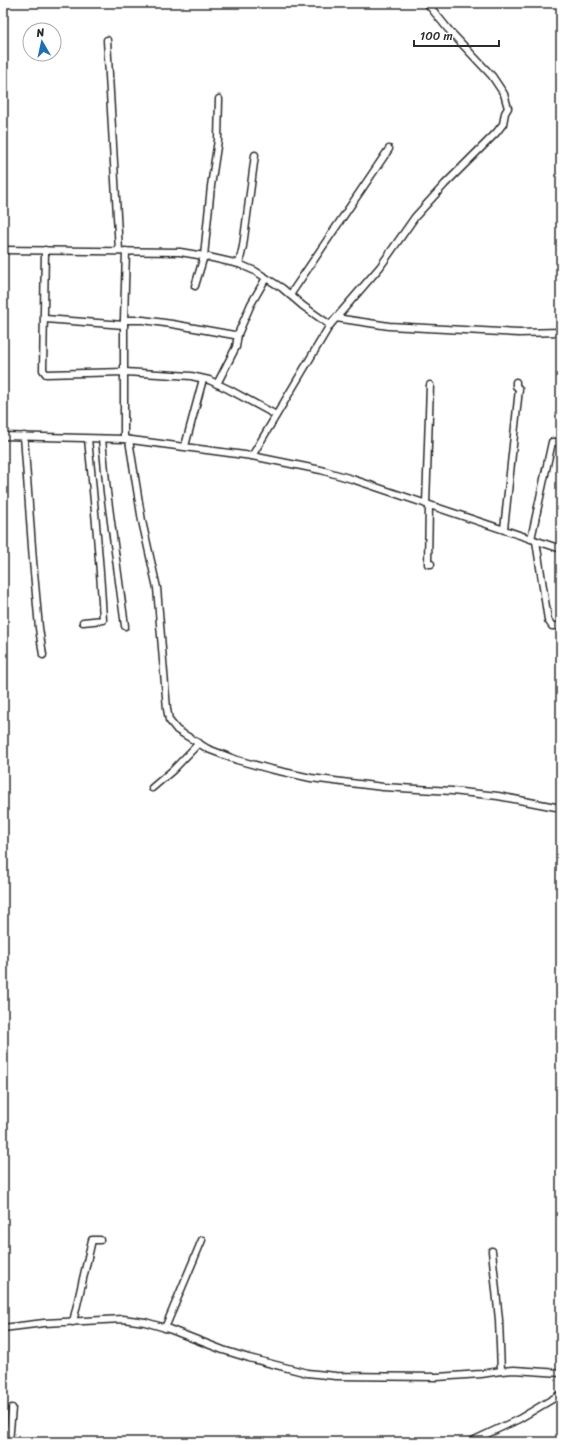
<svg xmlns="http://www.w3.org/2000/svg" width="564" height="1445" viewBox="0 0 564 1445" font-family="Sriracha,sans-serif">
<rect width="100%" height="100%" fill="#fff"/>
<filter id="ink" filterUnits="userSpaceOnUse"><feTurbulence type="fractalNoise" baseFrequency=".025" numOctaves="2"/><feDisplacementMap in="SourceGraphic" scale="8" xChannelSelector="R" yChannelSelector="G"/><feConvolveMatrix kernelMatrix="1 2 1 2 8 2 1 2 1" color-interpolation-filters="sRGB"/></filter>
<g filter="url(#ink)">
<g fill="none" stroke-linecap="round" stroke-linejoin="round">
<g stroke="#2b2b2b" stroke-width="9">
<g id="street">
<path d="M107,40L119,251"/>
<path d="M3,250L180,252L204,256L239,264L255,271L282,288L303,306L330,325"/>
<path d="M45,250L43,370L46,374L125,372L191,376L209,380L228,389L276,415"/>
<path d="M239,264L243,246L255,155"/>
<path d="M195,286L204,256L211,186L218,140L219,99"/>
<path d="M290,295L389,149"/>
<path d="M336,318L389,326L519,333L561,332"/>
<path d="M45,319L124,325"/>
<path d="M124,320H143L172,324L234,335L238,334L251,304L266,278"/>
<path d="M217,384L236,347L238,334"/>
<path d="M3,436L124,439L252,456L321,470L352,479L561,549"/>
<path d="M24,436L33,561L39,628L43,655"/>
<path d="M102,439L107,492L125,626"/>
<path d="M124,439V320L126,251"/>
<path d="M129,440L142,521L157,588L167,709L169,720L177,730L208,749L237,760L270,769L311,778L342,782L383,787L452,791L498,796L561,808"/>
<path d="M185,446L203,379"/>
<path d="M252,456L330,325L380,267L415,217L445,184L496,133L503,124L505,113L508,108L504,94L492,76L448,29L427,3"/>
<path d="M426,504L430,385"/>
<path d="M429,505L428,564H431"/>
<path d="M504,529L519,389L516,386V382"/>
<path d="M531,539L552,442H558"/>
<path d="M536,541L548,620L552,626H561"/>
<path d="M83,622L103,620C100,559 94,499 88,439"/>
<path d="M152,788L173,770L199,743"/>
<path d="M492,1251L499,1320L501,1371"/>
<path d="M73,1322L92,1240H100"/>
<path d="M3,1328L44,1323L123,1319L145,1322L169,1329L223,1350L249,1358L307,1373L336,1376L437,1377L481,1374L501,1371L514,1370L561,1373"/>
<path d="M165,1328L202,1240"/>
<path d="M9,1442L12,1408"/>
<path d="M470,1442L519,1419L561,1394"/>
</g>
</g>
<use href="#street" stroke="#fff" stroke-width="6"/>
</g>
</g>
<rect width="564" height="1445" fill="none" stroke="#fff" stroke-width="16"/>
<rect x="8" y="8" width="548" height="1429" fill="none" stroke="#2b2b2b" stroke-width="1.5" filter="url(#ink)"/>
<g transform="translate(42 42) rotate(351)"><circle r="19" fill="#ffffff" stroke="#aaaaaa"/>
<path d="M0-3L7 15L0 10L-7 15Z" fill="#1f6fb2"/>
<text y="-6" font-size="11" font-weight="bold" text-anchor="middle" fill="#2b2b2b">N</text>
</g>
<path d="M414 40v6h85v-6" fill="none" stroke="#2b2b2b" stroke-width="2"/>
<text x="420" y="40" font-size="12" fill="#2b2b2b" stroke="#ffffff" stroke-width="3" paint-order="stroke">100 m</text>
</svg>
